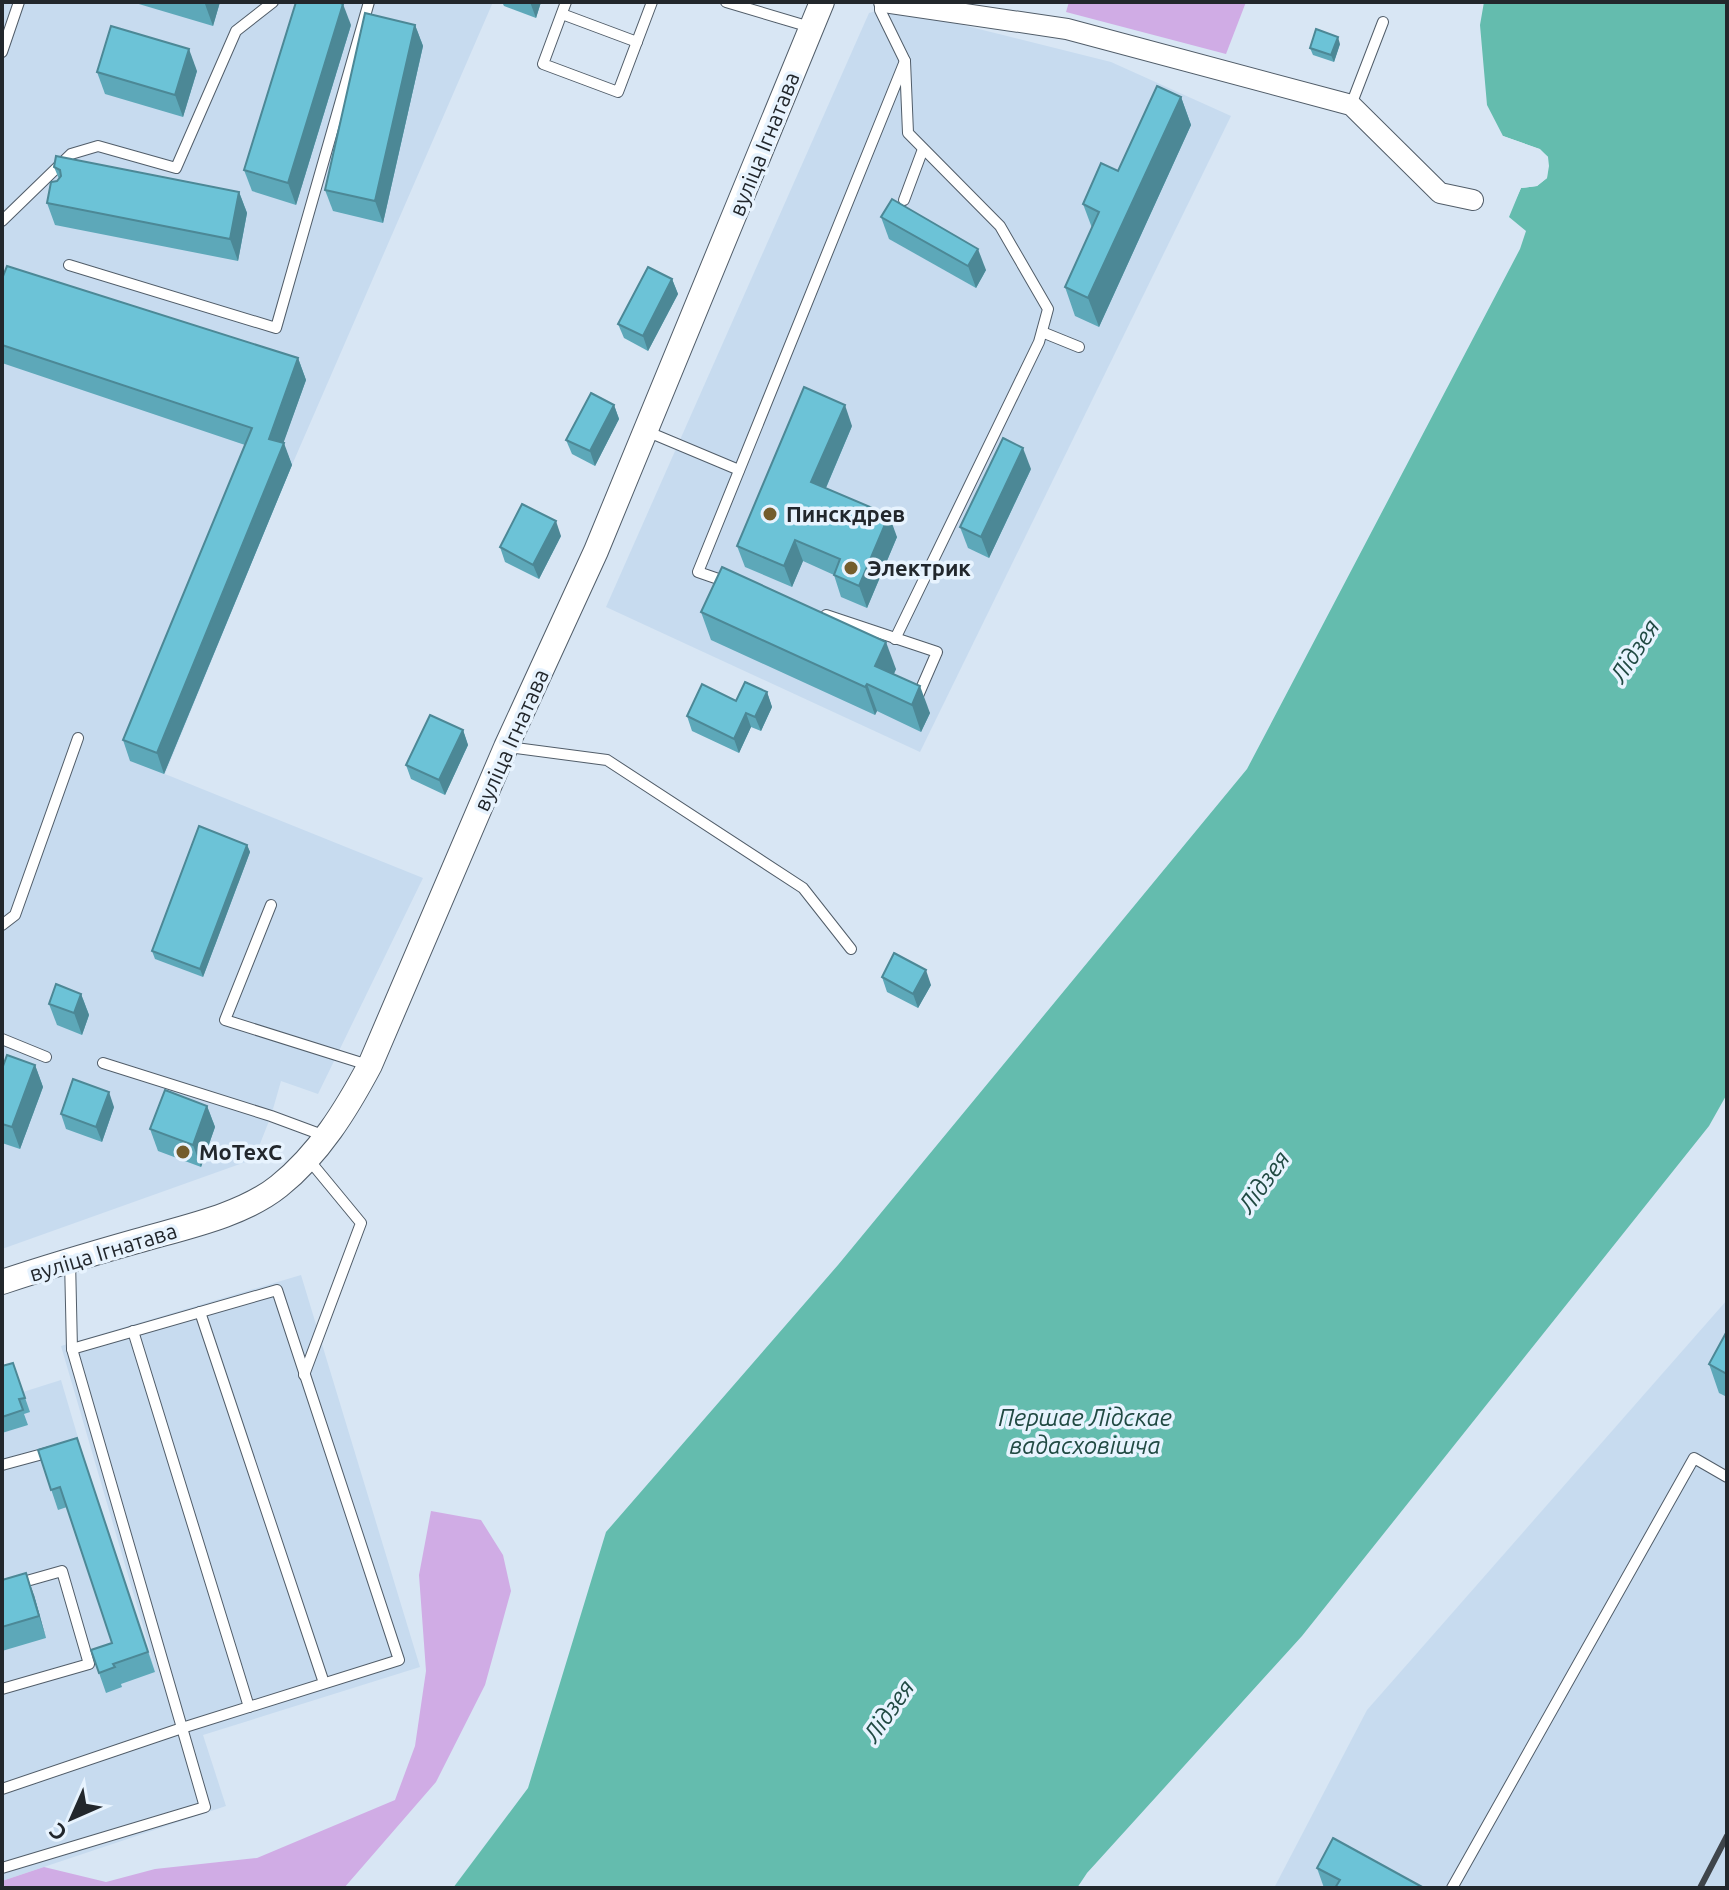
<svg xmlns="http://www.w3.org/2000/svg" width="1729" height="1890" viewBox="0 0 1729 1890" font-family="Ubuntu,sans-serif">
<rect width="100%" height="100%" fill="#d8e6f4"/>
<g fill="#c7dbef">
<path d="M2,2H493L292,465L165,774L423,878L318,1094L281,1081L271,1116L254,1159L2,1249Z"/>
<path d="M890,7L1111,62L1231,116L920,752L606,607L869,13Z"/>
<path d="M301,1275L420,1667L203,1735L226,1806L2,1881V1383L18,1377L23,1392L61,1380L84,1458L157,1674L61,1346Z"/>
<path d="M1727,1300V1888H1274L1367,1710Z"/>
</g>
<g fill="#d0ace5">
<path d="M1069,2H1246L1226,54L1066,12Z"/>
<path d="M431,1511L481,1520L503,1555L511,1591L485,1685L436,1782L344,1888H2V1881L44,1867L106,1882L155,1869L257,1858L395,1800L415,1746L426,1671L419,1575Z"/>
</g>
<path fill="#64bcae" d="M1484,2H1727V1094L1709,1126L1302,1636L1087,1873L1077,1888H453L528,1788L606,1532L838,1265L1247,769L1520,249L1526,231L1509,217L1521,188L1537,186L1547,178L1548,157L1539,149L1503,136L1487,105L1480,25Z"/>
<path fill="#d8e6f4" d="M1503,136L1540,149L1548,157L1549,166L1547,178L1537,186L1521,188L1506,220L1505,216L1518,186L1536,182L1543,176L1545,166L1544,159L1537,152L1499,137Z"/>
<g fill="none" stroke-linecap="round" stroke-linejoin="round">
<g stroke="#515d69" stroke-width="12">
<g id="service">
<path d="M566,2L543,64L618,92L652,2"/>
<path d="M726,2L810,27"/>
<path d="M880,2V10L905,61L908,133L1000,226L1048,309L1039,342L895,639"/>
<path d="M562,14L637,42"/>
<path d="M2,52L19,2"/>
<path d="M1351,105L1383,22"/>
<path d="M904,200L923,149"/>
<path d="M2,221L71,154L98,146L176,168L236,31L273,2"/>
<path d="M69,265L276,328L369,2"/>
<path d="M1042,332L1079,347"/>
<path d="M646,431L739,470"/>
<path d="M727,582L698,572L905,61"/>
<path d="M826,615L937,652L917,698"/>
<path d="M508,747L607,760L803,888L851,949"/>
<path d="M271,905L225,1020L368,1065"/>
<path d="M2,925L15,915L78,738"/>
<path d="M2,1039L46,1057"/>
<path d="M103,1063L271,1116L325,1136"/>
<path d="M200,1312L324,1683"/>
<path d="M133,1331L249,1707"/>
<path d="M304,1375L361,1223L309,1160"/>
<path d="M2,1465L50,1452"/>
<path d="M2,1588L62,1571L89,1664L2,1689"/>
<path d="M2,1789L182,1728L399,1660L277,1290L72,1349"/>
<path d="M2,1868L205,1807L72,1349L70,1260"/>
<path d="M1452,1888L1694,1458L1727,1477"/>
</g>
</g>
<g stroke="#515d69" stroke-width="22">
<path id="minor" d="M884,2L1067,29L1351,105L1440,193L1473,200"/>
</g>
<g stroke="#515d69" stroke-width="26">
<path id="tertiary" d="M2,1282C47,1267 91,1254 137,1241C181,1228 242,1216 279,1186C319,1154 346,1110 370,1065L506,747L596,551L822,2"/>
</g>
<use href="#service" stroke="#fff" stroke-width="10"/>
<use href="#minor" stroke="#fff" stroke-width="20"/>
<use href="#tertiary" stroke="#fff" stroke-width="24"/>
<path stroke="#3f454b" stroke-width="6" d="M1700,1888L1727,1836"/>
</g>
<g fill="#5da8b9">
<path d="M132,2H220L213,26Z"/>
<path d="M502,2H541L536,18L504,6Z"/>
<path d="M351,25L296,205L252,191L244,170Z"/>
<path d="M415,25L423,46L383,223L333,211L325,190Z"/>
<path d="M1340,44L1334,62L1313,55L1310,48Z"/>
<path d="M197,71L183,117L105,94L97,72Z"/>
<path d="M1181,97L1191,125L1099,327L1075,316L1065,287L1092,228L1083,204L1118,171Z"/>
<path d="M54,167L239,192L247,213L238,261L55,225L47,203L59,179Z"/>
<path d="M881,217L986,270L976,288L889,239Z"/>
<path d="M2,279L298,358L306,380L283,443L292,465L164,774L130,761L123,740L245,445L2,363Z"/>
<path d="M672,279L678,294L648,351L624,338L618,324Z"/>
<path d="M614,405L619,419L595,466L572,454L566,440Z"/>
<path d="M852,426L826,488L897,537L867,608L841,597L834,575L803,561L792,587L745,567L737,546Z"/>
<path d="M1031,469L989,558L968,548L960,527Z"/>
<path d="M561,536L539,579L505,562L500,547Z"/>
<path d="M701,612L896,669L894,674L930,713L921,732L877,711L875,715L711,640Z"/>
<path d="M767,692L772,707L761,731L751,727L739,753L692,731L687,716Z"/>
<path d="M463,730L468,745L445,795L411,779L406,765Z"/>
<path d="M247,845L250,852L203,977L155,959L152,951Z"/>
<path d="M882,977L931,985L918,1008L887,992Z"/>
<path d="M81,994L89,1015L82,1035L57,1025L49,1004Z"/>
<path d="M35,1065L43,1087L20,1149L2,1143V1069Z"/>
<path d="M207,1106L215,1127L201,1167L158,1151L150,1129Z"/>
<path d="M114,1107L102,1142L66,1129L61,1114Z"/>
<path d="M1727,1331V1397L1719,1393L1709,1364Z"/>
<path d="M13,1363L30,1412L24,1414L28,1425L2,1433V1366Z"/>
<path d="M77,1438L155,1672L121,1684L122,1687L106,1693L91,1650L112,1643L67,1507L58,1510L38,1450Z"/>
<path d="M2,1580L34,1595L46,1638L2,1651Z"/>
<path d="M1317,1868L1424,1888H1324Z"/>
</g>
<g fill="#4c8896">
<path d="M206,2H220L213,26L205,4Z"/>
<path d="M530,2H541L536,18Z"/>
<path d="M343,4L351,25L296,205L288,183Z"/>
<path d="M415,25L423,46L383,223L375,201Z"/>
<path d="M1338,37L1340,44L1334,62L1331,55Z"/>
<path d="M189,49L197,71L183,117L175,95Z"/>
<path d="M1181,97L1191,125L1099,327L1088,298Z"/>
<path d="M239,192L247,213L238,261L230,239Z"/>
<path d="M978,249L986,270L976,288L968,266Z"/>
<path d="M672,279L678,294L648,351L643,336Z"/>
<path d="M298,358L306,380L277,461L269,439Z"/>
<path d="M614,405L619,419L595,466L590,451Z"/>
<path d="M845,405L852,426L819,504L811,482Z"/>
<path d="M284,443L292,465L164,774L157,753Z"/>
<path d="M1023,448L1031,469L989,558L981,537Z"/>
<path d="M889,515L897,537L867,608L859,586Z"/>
<path d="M556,521L561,536L539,579L533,565Z"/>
<path d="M795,540L803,561L792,587L784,566Z"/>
<path d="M886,642L896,669L885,693L875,666Z"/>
<path d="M867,684L877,711L875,715L865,687Z"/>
<path d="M920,686L930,713L921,732L912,705Z"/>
<path d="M767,692L772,707L761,731L755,717Z"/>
<path d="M746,713L751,727L739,753L734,739Z"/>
<path d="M463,730L468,745L445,795L439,780Z"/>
<path d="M247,845L250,852L203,977L200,969Z"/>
<path d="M926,970L931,985L918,1008L913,994Z"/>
<path d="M81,994L89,1015L82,1035L74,1013Z"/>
<path d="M35,1065L43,1087L20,1149L12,1127Z"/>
<path d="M109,1092L114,1107L102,1142L96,1127Z"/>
<path d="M207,1106L215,1127L201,1167L193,1145Z"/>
<path d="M26,1573L34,1595L46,1638L39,1616Z"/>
</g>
<g fill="#6cc3d7" stroke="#4c8896" stroke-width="2">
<path d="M296,2H338L343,4L288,183L244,170Z"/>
<path d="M365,13L415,25L375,201L325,190Z"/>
<path d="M111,26L189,49L175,95L97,72Z"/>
<path d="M1316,29L1338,37L1331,55L1310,48Z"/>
<path d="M1157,86L1181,97L1088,298L1065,287L1099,212L1083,204L1101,163L1118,171Z"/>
<path d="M56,156L239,192L230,239L47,203L51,182L57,181L61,176L60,170L54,167Z"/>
<path d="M892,199L978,249L968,266L881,217Z"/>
<path d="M7,266L298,358L269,439L284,443L157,753L123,740L252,428L2,345V279Z"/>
<path d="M648,267L672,279L643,336L618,324Z"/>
<path d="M804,387L845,405L811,482L889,515L859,586L834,575L840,559L795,540L784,566L737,546Z"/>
<path d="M591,393L614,405L590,451L566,440Z"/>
<path d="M1003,438L1023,448L981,537L960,527Z"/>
<path d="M522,504L556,521L533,565L500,547Z"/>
<path d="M722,567L886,642L875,666L920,686L912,705L867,684L865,687L701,612Z"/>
<path d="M745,682L767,692L755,717L746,713L734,739L687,716L702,684L736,701Z"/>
<path d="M430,715L463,730L439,780L406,765Z"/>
<path d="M199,826L247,845L200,969L152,951Z"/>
<path d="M894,953L926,970L913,994L882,977Z"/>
<path d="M56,984L81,994L74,1013L49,1004Z"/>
<path d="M7,1055L35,1065L12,1127L2,1124V1069Z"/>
<path d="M73,1079L109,1092L96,1127L61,1114Z"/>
<path d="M165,1090L207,1106L193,1145L150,1129Z"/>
<path d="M1727,1331V1374L1709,1364Z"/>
<path d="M13,1363L25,1398L19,1399L23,1410L2,1417V1366Z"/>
<path d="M77,1438L148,1652L113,1664L115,1667L99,1673L91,1650L112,1643L60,1487L51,1490L38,1450Z"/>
<path d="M26,1573L39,1616L2,1627V1580Z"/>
<path d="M1333,1838L1424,1888H1335L1340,1880L1317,1868Z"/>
</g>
<g fill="#745d2d" stroke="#e7f3fe" stroke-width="3">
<circle cx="770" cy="514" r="8"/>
<circle cx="851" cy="568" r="8"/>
<circle cx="183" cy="1152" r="8"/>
</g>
<g text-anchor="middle" stroke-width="7" stroke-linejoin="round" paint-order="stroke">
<g font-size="22" fill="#22272c" stroke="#e7f3fe">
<text transform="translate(764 144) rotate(-68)" y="8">вуліца Ігнатава</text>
<text transform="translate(511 740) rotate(-66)" y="8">вуліца Ігнатава</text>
<text transform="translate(103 1252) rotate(-17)" y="8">вуліца Ігнатава</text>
</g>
<g font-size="22" font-weight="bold" fill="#22272c" stroke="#e7f3fe" text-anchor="start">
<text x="786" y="522">Пинскдрев</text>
<text x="867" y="576">Электрик</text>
<text x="199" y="1160">MoTexC</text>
</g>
<g font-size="24" font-style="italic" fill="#214a43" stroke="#e7f3fe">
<text transform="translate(1635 651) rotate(-57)" y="8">Лідзея</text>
<text transform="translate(1264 1182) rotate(-54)" y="8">Лідзея</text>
<text x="1085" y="1426">Першае Лідскае<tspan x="1085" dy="28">вадасховішча</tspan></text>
<text transform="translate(889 1711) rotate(-55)" y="8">Лідзея</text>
</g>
</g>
<rect width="1729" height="1890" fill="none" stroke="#22272c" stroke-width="8"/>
<g transform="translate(72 1818) rotate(225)" stroke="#e7f3fe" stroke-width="6" paint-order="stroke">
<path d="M0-6L14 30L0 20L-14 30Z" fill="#22272c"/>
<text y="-12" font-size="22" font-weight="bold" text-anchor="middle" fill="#22272c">С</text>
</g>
</svg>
